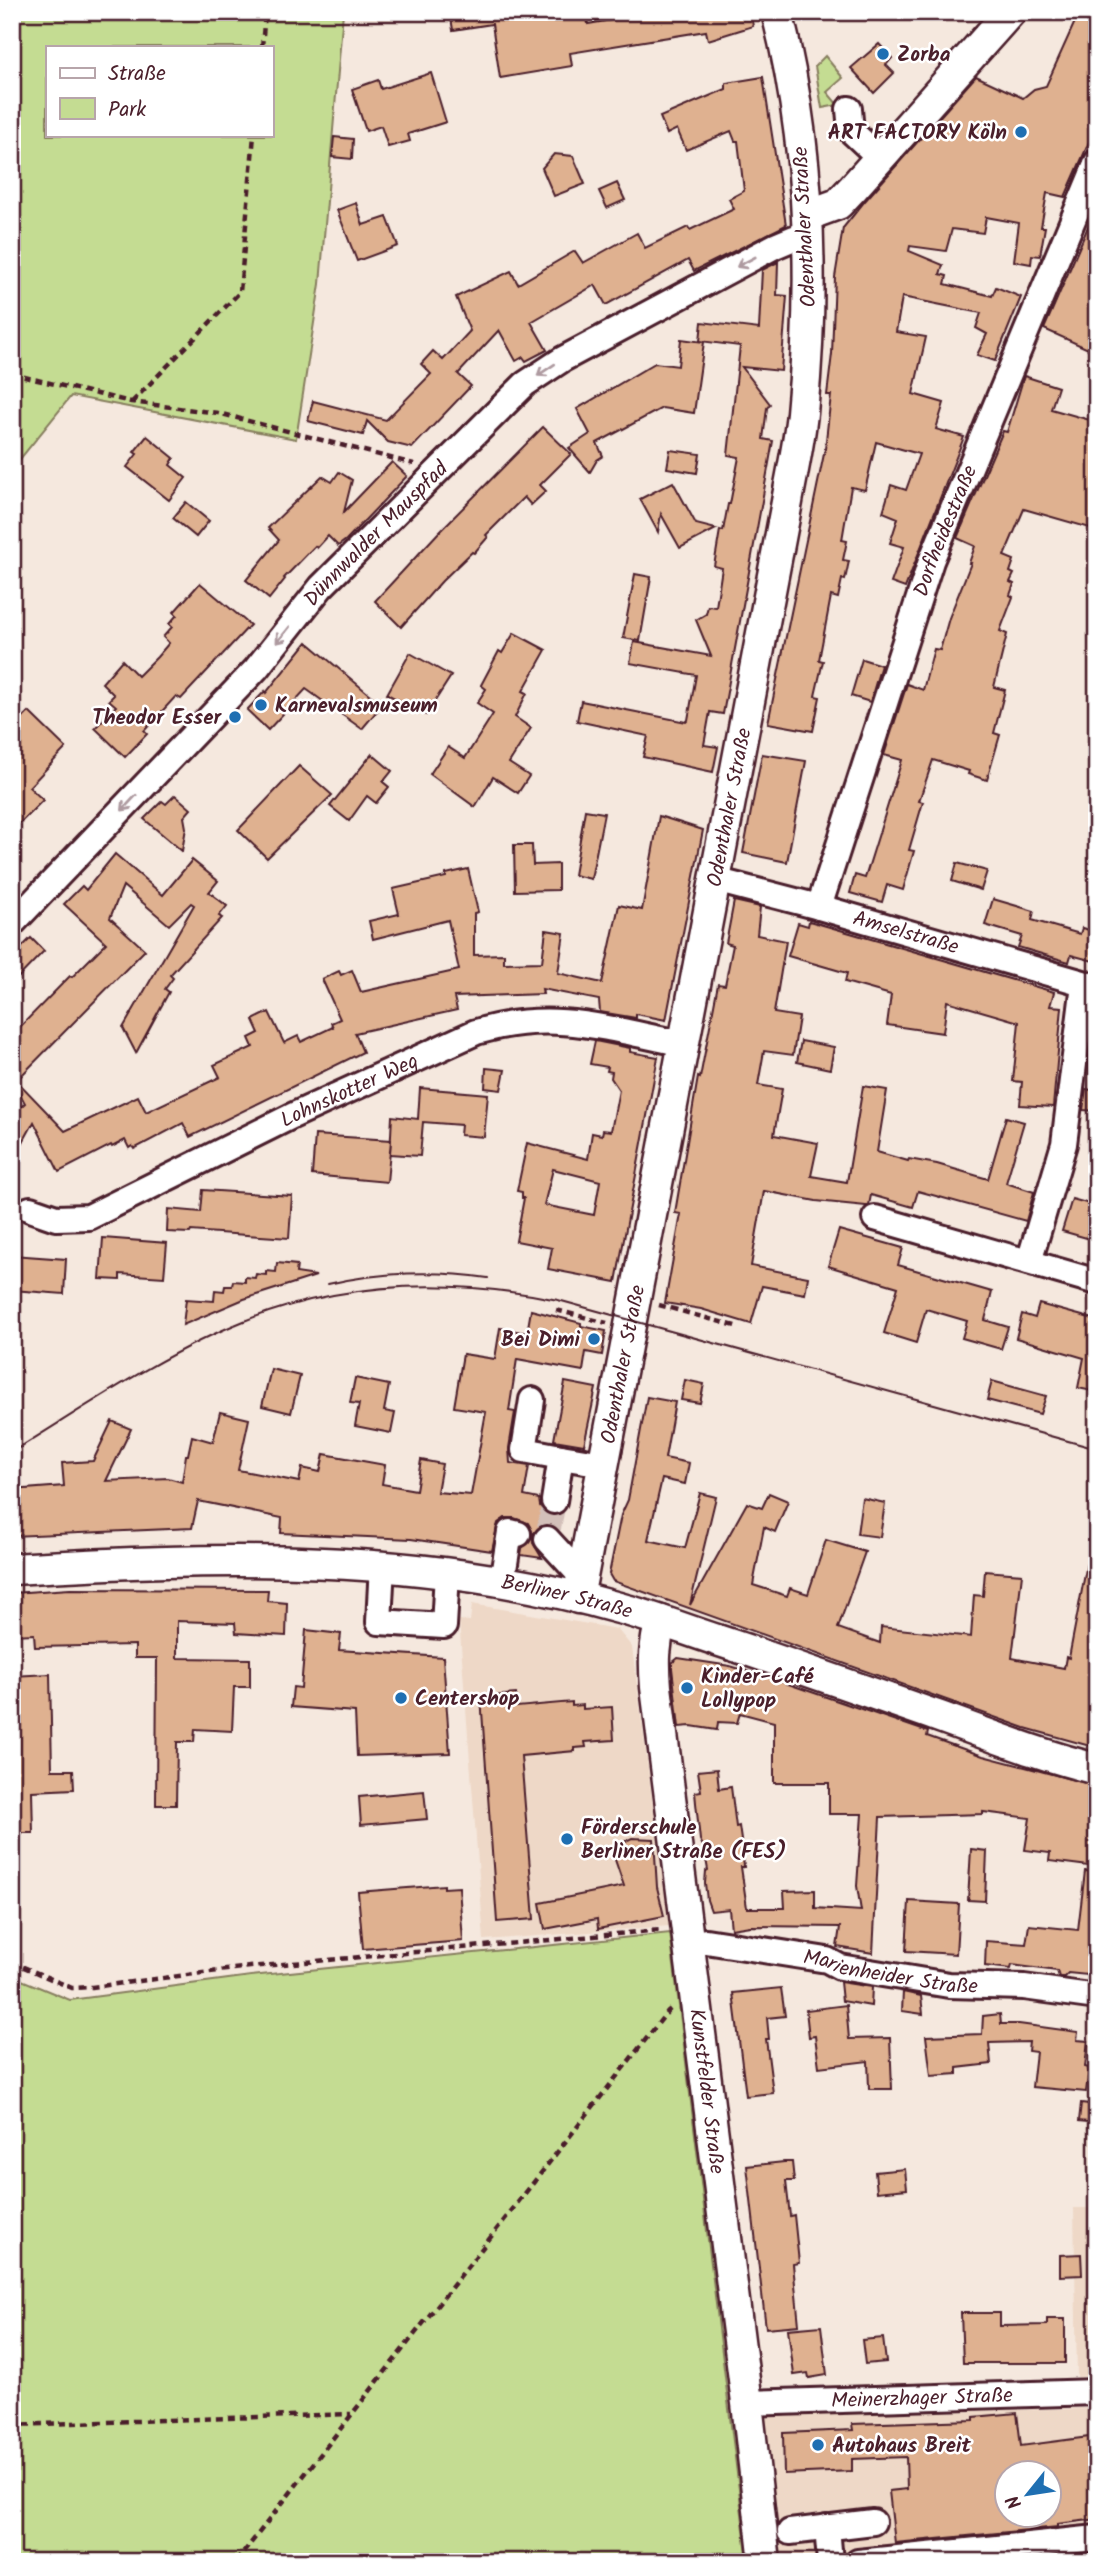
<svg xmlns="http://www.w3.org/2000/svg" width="1109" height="2574" viewBox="0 0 1109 2574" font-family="Kalam,sans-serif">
<rect width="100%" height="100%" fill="#f5e8de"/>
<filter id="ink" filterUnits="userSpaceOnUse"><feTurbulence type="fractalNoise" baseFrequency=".0143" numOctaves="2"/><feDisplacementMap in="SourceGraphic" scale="14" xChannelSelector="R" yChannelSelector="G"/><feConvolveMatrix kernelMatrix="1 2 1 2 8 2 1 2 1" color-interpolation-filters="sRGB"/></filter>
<g filter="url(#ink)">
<g fill="#eed8c7" fill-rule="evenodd">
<path d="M472,1604L617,1629L632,1647L669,1926L484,1940L459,1620L470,1621Z"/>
<path d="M1074,2208H1097V2376L1077,2377Z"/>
<path d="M1097,2408V2562H776L760,2416ZM1007,2472H1050V2514H1007Z"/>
</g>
<g fill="#c4dc92" stroke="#877e5e" stroke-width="2" fill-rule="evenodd">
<path d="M12,12H343L320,284L296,439L71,396L12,469ZM47,47H271V135H47Z"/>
<path d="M825,56L843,78L827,92L838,105L822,108L815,66Z"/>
<path d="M670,1933L748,2562H12V1976L70,2000L251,1976Z"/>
</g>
<g fill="#dfb190" stroke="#4a1f2b" stroke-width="2" fill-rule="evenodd">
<path d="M450,12H586L588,24L657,12H750L753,26L708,40L706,31L570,53L572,66L500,78L492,24L453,30Z"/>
<path d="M1078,15L1097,23V124L1065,197L1047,193L1041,227H1045L1040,256L1032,255L1031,264L1014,261L1019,223L986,217L983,233L952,229L946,251L910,246L909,251L943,265L940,274L947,276L945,284L992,296L996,287L1021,297L995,361L977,355L987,334L976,328L981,313L902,297L896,332L926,337L913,394L944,403L936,429L964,437L905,588L891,583L904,547L890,543L898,518L883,512L891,485L906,490L919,454L876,442L865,490L851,487L842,540L847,541L843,560L849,561L845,580L842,579L838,598L831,596L819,660L823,661L815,696L820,697L813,731L768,723L825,449L831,395H827L832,354L835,277L843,228L864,202L976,76L1023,98L1034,89L1046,86Z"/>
<path d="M879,44L892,58L886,65L894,73L874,93L851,68Z"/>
<path d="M431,73L446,122L408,134L410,141L388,147L381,126L366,131L352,89L378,80L381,89Z"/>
<path d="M763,77L786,225L694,271L688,260L606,305L595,285L531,322L547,350L526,361L523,357L516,361L499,330L458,374L471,386L412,448L388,442L367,421L363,435L308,421L313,401L386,420L431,374L421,364L433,351L443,360L470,331L456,297L511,271L518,284L575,251L583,263L637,233L645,248L688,227L690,230L734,209L729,199L744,191L738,141H735L731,131L686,150L677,129L667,134L660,117L726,89V83Z"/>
<path d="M334,137L353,139L352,159L332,157Z"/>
<path d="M554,154L573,156L585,184L554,196L542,168Z"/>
<path d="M617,183L625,200L607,208L599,191Z"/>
<path d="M356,203L363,225L387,217L398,246L357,261L337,210Z"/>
<path d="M1097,206V353L1044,329Z"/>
<path d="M778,262L777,295L787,296L781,371L742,367L770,404L767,408L763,439L773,441L723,714L710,712L704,745L718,747L713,772L643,757L648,736L577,721L581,701L686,722L688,720L696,675L630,663L634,642L711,656L696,620L706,614L708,606L716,607L722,568L714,566L720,530L723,531L728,504H730L739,457L728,455L740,346L700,341L702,322L759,329L762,270Z"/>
<path d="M681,339L704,342L694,413L662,408L597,443L603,456L597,460L590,472L569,448L590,434L577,409L655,363L678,366Z"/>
<path d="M1024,376L1058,387L1051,409L1097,422V530L1024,509L1004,556L1014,560L1010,572L1014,574L1010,582L1014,584L1010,595L1013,597L1000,631L1007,634L994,687L1005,690L994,733L1000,735L987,780L968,774L969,771L933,760L919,801L923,802L909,850L914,851L903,890L887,885L882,902L850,893L855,875L865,878L902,760L884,755L907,684L923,690L934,649L940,650L949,618L971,563H969L975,546L957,538L1003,431L1007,432Z"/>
<path d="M543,427L571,454L540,485L546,491L531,505L524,497L486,535L488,537L474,553L472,552L442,581L401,627L375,601L439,532Z"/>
<path d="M147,436L174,458L170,465L186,478L169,500L127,467L137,454L134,452Z"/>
<path d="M670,450L700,454L697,473L667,468Z"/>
<path d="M392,462L407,476L346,540L338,546L328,536L317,548L315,546L284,578L285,579L269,599L246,580L279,540L268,528L322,476L332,482L339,472L352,480L344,512Z"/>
<path d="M673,482L696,524L716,529L680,548L661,514L658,532L640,499Z"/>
<path d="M186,502L209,521L196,537L173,518Z"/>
<path d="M635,574L651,577L640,641L623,638Z"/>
<path d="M200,583L250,625L181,699L176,696L144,731L147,734L125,757L95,728L116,706L109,700L114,695L102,683L122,660L138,676L157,657L169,643L163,637L172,627L169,624L177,615L174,612Z"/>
<path d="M514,633L546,650L523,691L527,693L515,717L531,728L509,763L529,776L518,793L493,777L475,807L430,774L448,747L465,758L493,714L477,703L486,689L481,685L499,651L502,653Z"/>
<path d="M307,642L382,705L362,729L306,689L268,730L247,710L265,691L266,693Z"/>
<path d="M410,653L451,676L426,715L387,694Z"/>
<path d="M862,659L881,665L870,702L851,696Z"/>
<path d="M29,712L66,748L29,787L43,800L12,831V729Z"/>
<path d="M372,754L392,771L383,782L389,787L376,803L367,796L349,821L330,806Z"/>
<path d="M762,754L806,761L787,862L743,853Z"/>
<path d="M299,766L332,795L267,858L238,830Z"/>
<path d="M175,795L191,809L184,817L186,828L182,851L144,819L162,801L166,804Z"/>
<path d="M585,810L604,813L591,879L574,875Z"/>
<path d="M659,816L703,830L666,1020L636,1014V1018L600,1012L599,1000L542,989L543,994L454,997L457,1010L355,1033L363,1052L190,1137L183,1123L134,1149L132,1146L129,1148L125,1140L112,1147L111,1145L59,1172L34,1122L12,1162V1115L25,1103L16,1087L20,1084L65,1131L138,1096L146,1112L220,1077L214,1065L253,1047L249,1038L259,1033L253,1020L269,1012L284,1043L298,1036L301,1042L333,1027L331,1023L340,1019L322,979L339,971L341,975L352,970L361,992L459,970L448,920L373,939L369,921L399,914L393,889L446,877V874L468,869L478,912L474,913V955L504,954V963L542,962L546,930L564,933L558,973L602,983L619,905L642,910Z"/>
<path d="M514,845H532L533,865L558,864V890L515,891Z"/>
<path d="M115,854L163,895L192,860L218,881L209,892L227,906L219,916L222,918L170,975L173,978L165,989L169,992L136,1053L123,1028L194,905L191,903L169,925L123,886L110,918L145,950L12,1085V1035L70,976L72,977L106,943L64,904L82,886L86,890Z"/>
<path d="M957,863L987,871L981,890L952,881Z"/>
<path d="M993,899L1034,911L1032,920L1080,934L1082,928L1097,932V962L1071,955L1069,962L1018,947L1022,936L985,925Z"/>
<path d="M734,901L760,907L757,935L786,941L774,1013L799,1017L793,1055L764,1051L758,1085L782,1089L774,1135L818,1143L811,1176L847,1182L863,1086L887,1090L877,1152L908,1161L909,1159L937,1164L988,1179L1006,1117L1024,1122L1006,1183L1034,1192L1026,1221L918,1191L913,1207L871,1195L869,1205L866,1206L816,1201L764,1191L751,1266L808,1277L805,1294L762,1286L751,1324L701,1309L665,1303L681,1214L675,1213L698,1077L700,1078L718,984L725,985L733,945L726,943Z"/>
<path d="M809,921L1054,992L1050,1006L1062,1007L1053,1107L1020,1105L1022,1082L1013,1081L1019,1022L947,1001L943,1033L887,1025L891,995L845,982L847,973L788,956L798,923L808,926Z"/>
<path d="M31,938L44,951L12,984V957Z"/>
<path d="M595,1041L630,1048V1052L658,1057L616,1282L548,1269L552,1248L516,1241L524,1198H522V1192L517,1191L527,1143L588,1159L592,1133L602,1135L603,1130L611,1131L619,1090L611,1078L612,1072L607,1071L608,1067L590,1064ZM553,1169L600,1181L594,1215L544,1205Z"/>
<path d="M801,1041L834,1047L830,1069L797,1062Z"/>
<path d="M486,1068L505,1070L501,1090L485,1088Z"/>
<path d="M420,1088L488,1094L484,1137L460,1135L461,1125L423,1122L420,1156L390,1154L392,1116L418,1119Z"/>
<path d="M1086,1089L1097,1091V1111L1083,1110Z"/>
<path d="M315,1135L391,1140L387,1182L312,1175Z"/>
<path d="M203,1190L292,1196L289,1238L191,1231L190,1233L167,1232L168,1209L201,1212Z"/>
<path d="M1072,1199L1097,1206V1241L1062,1231Z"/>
<path d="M839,1230L903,1248L898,1265L992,1292L985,1320L1008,1327L1001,1349L962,1338L967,1321L926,1309L916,1343L884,1333L898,1287L828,1266Z"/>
<path d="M103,1238L167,1243L164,1277L120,1274V1280L100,1279Z"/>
<path d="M12,1255L66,1259L64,1294L12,1290Z"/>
<path d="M277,1263L297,1265L296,1273L316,1276L244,1299L183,1325L186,1299L214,1301L215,1290L224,1291L225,1286H232L233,1281L245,1282V1277L255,1278L256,1274L266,1275V1271L276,1272Z"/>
<path d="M1039,1304L1097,1320L1091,1339L1097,1340V1392L1078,1388L1084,1358L1016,1338L1022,1314L1035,1318Z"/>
<path d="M531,1310L581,1323V1326L606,1331L602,1355L586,1352L583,1371L517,1359L509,1411L515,1412L509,1448L510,1463L529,1466L524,1496L539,1499L540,1506L544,1512L556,1515L554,1527L543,1525L533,1534V1543L542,1558L521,1555L522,1548L532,1538V1531L528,1523L514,1518H505L498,1523L492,1551L411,1539L281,1533L282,1518L198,1501L192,1528L12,1536V1490L64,1486L62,1463L93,1461L112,1421L131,1429L106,1481L168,1478L182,1482L186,1455H188L192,1436L213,1442L220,1412L249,1419L238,1470L299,1482L302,1468L320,1472L324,1454L385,1465L382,1484L416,1490L421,1460L442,1464L437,1492L471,1495L486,1412L454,1407L463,1354L495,1359L500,1328L527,1333Z"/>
<path d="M271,1369L300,1376L291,1413L262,1406Z"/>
<path d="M355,1378L389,1385L384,1411L395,1413L391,1433L355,1426L359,1404L350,1403Z"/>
<path d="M685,1380L704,1384L700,1403L681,1400Z"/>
<path d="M992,1381L1046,1396L1040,1414L987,1400Z"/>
<path d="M565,1382L596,1388L584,1445L554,1440Z"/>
<path d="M647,1397L675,1402L665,1458L689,1463L685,1484L662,1479L648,1540L685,1548L700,1493L716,1497L690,1605L747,1503L762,1508L769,1493L788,1501L775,1532L764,1527L753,1585L787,1596L790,1588L808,1594L826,1540L865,1552L838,1628L880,1643L881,1627L971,1637L974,1595L983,1596L985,1571L1022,1574L1012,1658L1064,1668L1066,1657L1069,1658L1088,1558H1097V1748L1025,1728L613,1581L609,1574L621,1515L628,1500Z"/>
<path d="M862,1498L885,1503L880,1537L857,1534Z"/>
<path d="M70,1589L268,1590L267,1601L287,1603L286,1636L236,1633L235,1623L177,1621V1658L250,1659V1687H234L232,1731L195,1729L194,1742H177L176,1805H156L157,1658H135V1645L35,1647L34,1634L12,1635V1593Z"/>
<path d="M306,1630L341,1634L339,1650L443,1657L450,1753L357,1756L355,1712L291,1707L293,1687L301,1688Z"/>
<path d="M678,1658L730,1666L771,1678L928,1732L927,1736L983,1756L1097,1786V1867L1049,1861L1050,1853L1025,1850L1030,1818L983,1812V1814L880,1817L873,1953L837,1947L840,1927L750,1926L731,1929L729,1909L711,1911L707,1900L705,1883L706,1871L708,1870L704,1848L700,1840L696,1803L695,1792L701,1791L698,1771L717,1769L719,1789L731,1787L736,1827L739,1826L742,1847L744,1867H741L747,1908H785L784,1891L815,1890V1908L861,1911L857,1886L862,1814H829V1783H774V1722L740,1713L737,1723L718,1722L717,1730L691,1726L679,1727L672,1668V1663Z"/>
<path d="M50,1674L52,1770H73L74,1789L32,1791L33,1833H12V1676Z"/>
<path d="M516,1694L517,1707L572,1702V1706L583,1705V1709L612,1707L614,1740L585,1742L586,1747L575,1748V1751L521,1756L534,1919L497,1922L481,1697Z"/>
<path d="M424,1791L427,1819L361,1825L359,1797Z"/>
<path d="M632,1838L654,1839L657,1887L664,1916L598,1929L597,1919L545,1929L540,1903L624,1886L611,1848Z"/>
<path d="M971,1849L987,1851L985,1901L968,1900Z"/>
<path d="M1085,1871L1097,1872V1976L1068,1973L1064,1977H1059L1057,1971L1012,1965L1011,1969L985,1966L986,1941L1026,1944L1029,1925L1078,1930Z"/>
<path d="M444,1885V1888L459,1887L463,1941L363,1949L358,1892Z"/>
<path d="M909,1901L959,1904L956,1954L906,1951Z"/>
<path d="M840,1982L872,1987L871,2006L842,2001Z"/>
<path d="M781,1988L785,2016L767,2018L769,2039H766L773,2093L746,2096L733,1993Z"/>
<path d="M903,1992L921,1996L923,2014L902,2011Z"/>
<path d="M846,2005L849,2039L890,2038L892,2089H869L868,2061L819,2067L815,2036L809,2037L806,2010Z"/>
<path d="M1000,2014L1001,2024H1019L1078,2032L1077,2040L1088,2041L1085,2067L1089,2068L1086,2092L1032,2087L1036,2052L1028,2051L1029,2042L989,2043L991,2064L957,2068V2074L931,2076L926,2036L982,2034L983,2016Z"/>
<path d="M1081,2103L1097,2105V2123L1079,2121Z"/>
<path d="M784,2162H792L794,2181H786L790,2216L794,2215L799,2263L793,2264L799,2325L766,2328L747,2166Z"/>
<path d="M905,2169L907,2189L877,2192L875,2172Z"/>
<path d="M1081,2254L1082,2275L1060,2276V2255Z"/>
<path d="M961,2313H1000V2326L1047,2325V2319H1065V2363H963Z"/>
<path d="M821,2326L827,2375L809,2378L808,2373L794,2375L788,2329Z"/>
<path d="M883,2338L886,2362L865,2364L862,2340Z"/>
<path d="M1017,2413L1021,2446L1097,2436V2519L1058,2524V2527L895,2543L889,2491L907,2489L906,2457L852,2459V2471L784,2474L783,2433L853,2430L852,2424L974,2420V2417ZM1007,2473H1049V2515H1007Z"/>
</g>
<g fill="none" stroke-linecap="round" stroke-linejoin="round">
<path stroke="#d3c0ba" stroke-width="24" stroke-dasharray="24 12" stroke-linecap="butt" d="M549,1528L554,1501"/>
<g stroke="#4a1f2b" stroke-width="30">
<g id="minor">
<path d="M849,109L851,131L880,158"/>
<path id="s1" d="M715,880L819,907L1097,987"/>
<path id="s2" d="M819,907L931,561L1097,162"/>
<path id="s3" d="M12,924L256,669L321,587L525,384L563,359L775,246L794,238H809"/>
<path id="s4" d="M30,1209L56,1218L89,1217L292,1116L476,1032C552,1009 609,1029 684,1044"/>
<path d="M875,1218L1097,1282"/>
<path d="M1029,1262L1064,1144L1084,984"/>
<path d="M532,1400L524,1450L561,1457"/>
<path d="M554,1501L561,1457L603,1464"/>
<path d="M547,1539L582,1577"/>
<path d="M382,1565L379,1622L444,1626L447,1573"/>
<path d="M502,1582L510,1532L518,1534"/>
<path id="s5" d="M688,1944L706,1941L827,1960L840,1967L949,1985L1024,1987L1097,1997"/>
<path id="s6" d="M747,2403L1097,2392"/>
<path d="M827,2527L830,2562"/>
<path d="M790,2532L873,2522"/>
<path d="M858,2562L1097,2538"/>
</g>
</g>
<g stroke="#4a1f2b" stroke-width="35">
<g id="major">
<path d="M808,215L838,204L853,188L1010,12"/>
<path id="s7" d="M12,1569C218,1557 419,1551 619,1608C653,1617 686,1630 720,1641C793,1665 865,1691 937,1716C990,1735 1042,1756 1097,1769"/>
<path id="s8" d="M578,1598L787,502C792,473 799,443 802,413C815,279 810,143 777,12"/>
<path id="s9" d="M661,1621C654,1644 654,1663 656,1687L747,2403L765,2562"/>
</g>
</g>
<g stroke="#4a1f2b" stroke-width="4.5" stroke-dasharray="7 5" stroke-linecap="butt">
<path d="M262,47L265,12"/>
<path d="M12,374L131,402L218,413L414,464"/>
<path d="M132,402L240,292L254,135"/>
<path d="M659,1305L739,1327"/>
<path d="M556,1310L607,1323"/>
<path d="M12,1962L72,1988L92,1987L250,1967L661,1930"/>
<path d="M12,2425L351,2414"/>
<path d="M236,2562L668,2011L673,2007"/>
</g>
<use href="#minor" stroke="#fff" stroke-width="24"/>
<use href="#major" stroke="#fff" stroke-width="30"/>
<g stroke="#4a1f2b" stroke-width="2">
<path d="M328,1284C379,1272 436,1270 488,1278"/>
<path d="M12,1452C87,1406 162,1354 244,1321C346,1280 452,1278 558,1300L1097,1449"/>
</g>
</g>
<defs><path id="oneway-shaft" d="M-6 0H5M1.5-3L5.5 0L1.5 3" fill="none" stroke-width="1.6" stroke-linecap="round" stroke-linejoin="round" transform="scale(1.75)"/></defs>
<g stroke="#ae9aa0">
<use href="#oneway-shaft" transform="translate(746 262) rotate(152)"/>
<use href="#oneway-shaft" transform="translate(546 370) rotate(146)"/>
<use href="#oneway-shaft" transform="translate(283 635) rotate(129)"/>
<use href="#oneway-shaft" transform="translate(129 803) rotate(133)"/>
</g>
</g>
<g fill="#1f6fb2" stroke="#fff" stroke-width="2.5">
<circle cx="883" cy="54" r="7"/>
<circle cx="1021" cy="132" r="7"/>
<circle cx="261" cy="705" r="7"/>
<circle cx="235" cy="717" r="7"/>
<circle cx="594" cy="1339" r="7"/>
<circle cx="687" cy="1688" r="7"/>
<circle cx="401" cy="1698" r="7"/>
<circle cx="567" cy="1839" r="7"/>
<circle cx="818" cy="2445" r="7"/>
</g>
<g text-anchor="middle" stroke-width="5" stroke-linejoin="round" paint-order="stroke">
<g font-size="21" font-weight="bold" fill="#4a1f2b" stroke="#fff" text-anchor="start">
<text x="897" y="61">Zorba</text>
<text x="1007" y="139" text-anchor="end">ART FACTORY Köln</text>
<text x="275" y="712">Karnevalsmuseum</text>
<text x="221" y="724" text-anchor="end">Theodor Esser</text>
<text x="580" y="1346" text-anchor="end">Bei Dimi</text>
<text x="701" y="1683">Kinder-Café<tspan x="701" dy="24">Lollypop</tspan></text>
<text x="415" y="1705">Centershop</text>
<text x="581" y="1834">Förderschule<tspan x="581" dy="24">Berliner Straße (FES)</tspan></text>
<text x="832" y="2452">Autohaus Breit</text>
</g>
<g font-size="21" fill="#4a1f2b" stroke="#fff">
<text transform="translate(804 227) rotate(-93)" y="7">Odenthaler Straße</text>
<text dy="7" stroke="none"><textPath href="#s2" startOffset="397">Dorfheidestraße</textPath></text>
<text dy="7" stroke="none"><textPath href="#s3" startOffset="534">Dünnwalder Mauspfad</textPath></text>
<text dy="7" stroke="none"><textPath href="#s8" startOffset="805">Odenthaler Straße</textPath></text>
<text dy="7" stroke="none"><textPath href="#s1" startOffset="198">Amselstraße</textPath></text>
<text dy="7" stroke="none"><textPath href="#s4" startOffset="350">Lohnskotter Weg</textPath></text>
<text dy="7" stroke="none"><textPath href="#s8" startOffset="238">Odenthaler Straße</textPath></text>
<text dy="7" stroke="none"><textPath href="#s7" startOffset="558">Berliner Straße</textPath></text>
<text dy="7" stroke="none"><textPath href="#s5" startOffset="206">Marienheider Straße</textPath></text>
<text dy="7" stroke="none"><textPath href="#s9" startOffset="474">Kunstfelder Straße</textPath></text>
<text dy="7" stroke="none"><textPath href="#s6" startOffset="175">Meinerzhager Straße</textPath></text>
</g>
</g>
<rect width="1109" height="2574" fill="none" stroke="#fff" stroke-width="42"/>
<rect x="21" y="21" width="1067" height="2532" fill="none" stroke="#4a1f2b" stroke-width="2.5" filter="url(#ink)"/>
<rect x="46" y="46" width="228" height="91" fill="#ffffff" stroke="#b7a5aa" stroke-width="2"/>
<rect x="60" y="68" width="35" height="10" fill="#ffffff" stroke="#b7a5aa" stroke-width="2"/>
<text x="108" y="80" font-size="21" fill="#4a1f2b">Straße</text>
<rect x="60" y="98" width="35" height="21" fill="#c4dc92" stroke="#b7a5aa" stroke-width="2"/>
<text x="108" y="116" font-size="21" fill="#4a1f2b">Park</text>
<g transform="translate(1028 2494) rotate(240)"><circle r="33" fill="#ffffff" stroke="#b7a5aa" stroke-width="2"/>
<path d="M0-5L12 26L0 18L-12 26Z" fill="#1f6fb2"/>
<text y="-10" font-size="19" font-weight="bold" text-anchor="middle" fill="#4a1f2b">N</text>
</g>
</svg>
